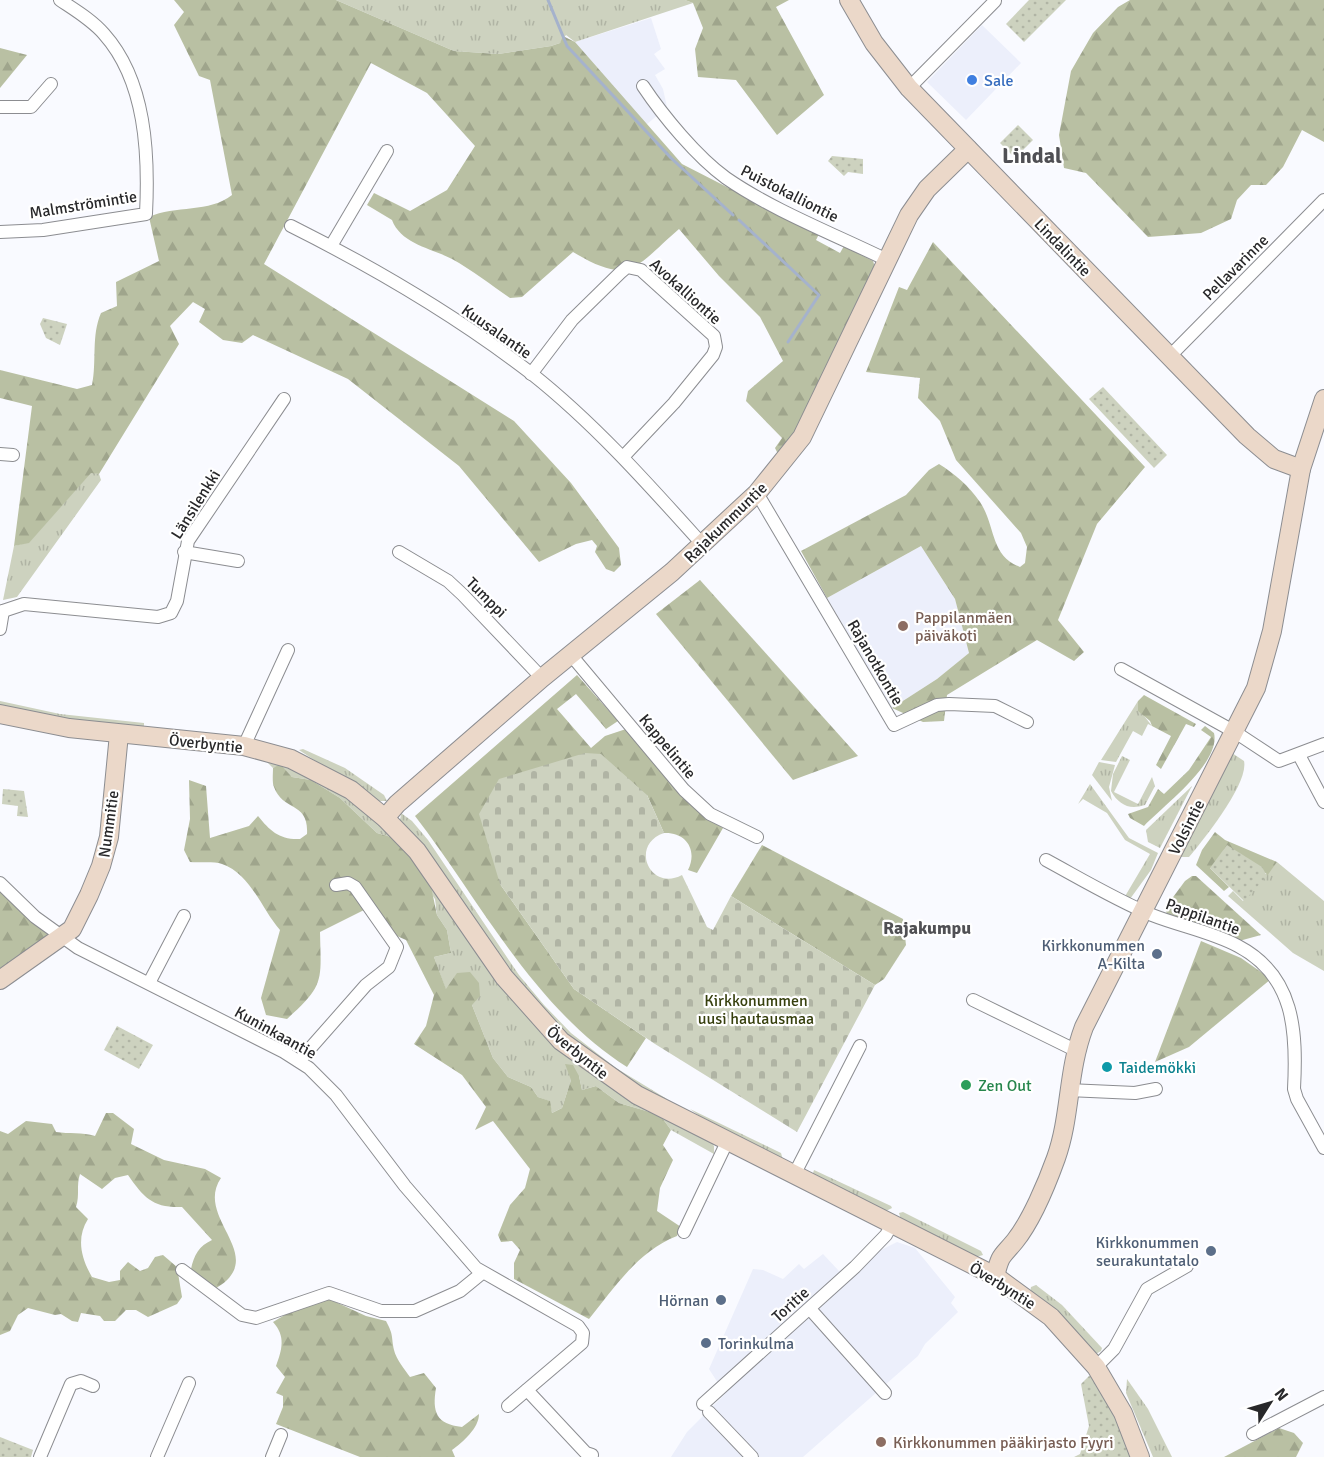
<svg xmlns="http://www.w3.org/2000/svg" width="1324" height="1457" viewBox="0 0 1324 1457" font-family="Signika,sans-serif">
<defs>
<pattern id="grass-tufts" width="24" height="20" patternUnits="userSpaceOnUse" patternTransform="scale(1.5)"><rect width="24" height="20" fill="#cdd2bf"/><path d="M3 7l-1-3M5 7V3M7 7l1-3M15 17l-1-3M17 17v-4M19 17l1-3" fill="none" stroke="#b0b4a4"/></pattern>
<pattern id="forest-firs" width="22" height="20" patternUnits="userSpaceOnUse" patternTransform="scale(1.5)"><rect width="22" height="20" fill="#b9c0a3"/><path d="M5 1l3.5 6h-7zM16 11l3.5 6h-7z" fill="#9fa58c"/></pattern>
<pattern id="cemetery-stones" width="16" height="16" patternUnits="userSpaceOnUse" patternTransform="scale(1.5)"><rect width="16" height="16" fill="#cdd2bf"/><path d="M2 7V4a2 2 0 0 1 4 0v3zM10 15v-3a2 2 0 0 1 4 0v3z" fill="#b0b4a4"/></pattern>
<pattern id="park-dots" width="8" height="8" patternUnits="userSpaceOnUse" patternTransform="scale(1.5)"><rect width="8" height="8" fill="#cdd2bf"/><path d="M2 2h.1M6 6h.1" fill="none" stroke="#b0b4a4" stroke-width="1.8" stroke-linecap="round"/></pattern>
</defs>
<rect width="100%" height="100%" fill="#f9faff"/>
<g fill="#eceffb">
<path d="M651,18L661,49L654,54L665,69L655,75L663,89L667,107L646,125L575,42Z"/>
<path d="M982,25L1021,63L966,120L927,82Z"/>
<path d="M921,546L955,599L969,653L937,679L892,708L827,598Z"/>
<path d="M897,1242L915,1248L955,1297L951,1303L958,1312L925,1344L918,1356L803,1457H671L687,1432L725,1394L709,1369L753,1269L763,1270L783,1279L799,1264L804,1269L823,1254L839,1271Z"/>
</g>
<g fill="url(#grass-tufts)">
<path d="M336,0H685L693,3L575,42L566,35L560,43L551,46L498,54L454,51Z"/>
<path d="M91,472L99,474L101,480L17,597L3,600L14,546L29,542Z"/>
<path d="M0,701L60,714L144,723V727L78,723L0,708Z"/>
<path d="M1138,701V708L1152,726L1148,724L1142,736L1133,731L1116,762L1101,760Z"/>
<path d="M303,749L345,768L384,795L387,801H376L299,750Z"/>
<path d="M1232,753L1244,761C1249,783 1204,839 1189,857H1179Z"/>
<path d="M1122,756L1130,760L1114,792L1138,804L1152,777L1155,786L1145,805C1129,810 1119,805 1111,791L1113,774Z"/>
<path d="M265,760L315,775L384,822L568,1056L607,1085L710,1140L714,1146V1154L671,1130L660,1115L619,1103L596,1086L582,1090L579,1076L571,1080L562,1108L552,1113L549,1101L538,1097L531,1087L508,1077L493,1058L472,1005L446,990L434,957L451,953L447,930L437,915L435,899L391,837L377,833L340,798L311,780L292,777L280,765L273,768Z"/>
<path d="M1099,762L1115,765L1109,787L1112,801L1092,775Z"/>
<path d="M1090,784L1129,838L1158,853L1151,870L1130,899L1124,898L1150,854L1125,840L1107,813L1083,799L1078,804Z"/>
<path d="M1192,786L1160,848L1148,842L1146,830Z"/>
<path d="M401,813L412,821L428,840L519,975L544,1005L571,1033L616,1068L667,1099L646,1093L575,1045L524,992L400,822Z"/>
<path d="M1277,862L1324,901V971L1293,953L1228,896L1233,891L1243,901Z"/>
<path d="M690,1109L781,1153L783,1160L720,1131Z"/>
<path d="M814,1170L891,1206L892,1208L884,1212L816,1178L813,1173Z"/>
<path d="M903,1212L981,1251L983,1255L976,1257L901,1220L899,1213Z"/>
<path d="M1036,1285L1062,1305L1102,1348L1101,1351L1096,1354L1030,1292L1031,1287Z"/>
<path d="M1127,1379L1148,1409L1172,1457H1153L1126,1393Z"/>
</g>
<g fill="url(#forest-firs)">
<path d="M174,0H336L454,51L498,54L551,46L560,43L563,36L575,42L682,164L819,234L816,240L840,253L844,246L873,261L875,267L794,437L783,452H777L775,448L782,438L746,401L748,391L783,361L760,317L719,276L679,229C636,266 631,287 573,252L522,297L510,298C491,285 472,270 452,259C431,248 401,244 392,220L367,205L374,193L410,211L447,190L475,146L427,93L371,63L264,264L514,421L571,483L619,548L621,565L614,572L606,569L595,552L597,546L592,540L576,544L539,562L459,466L348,379L253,335L242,343L223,340L199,322L205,309L193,302L170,326L179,344L99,474L91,473L29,543L14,546L32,406L0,398V370L77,389L92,385C97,361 91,336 101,313L117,306L116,282L159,261L149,217C175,205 210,213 232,195L210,80L199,76L174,25L184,12Z"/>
<path d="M685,0H789L776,7L824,95L777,135L736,80L698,77L695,49L703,28L693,3Z"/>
<path d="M1130,0H1324V142L1302,130L1283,167L1266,185H1251L1237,200L1231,219L1201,233L1148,237L1086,173L1064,168L1059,135L1071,71L1093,33L1118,7Z"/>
<path d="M0,48L27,55L0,88Z"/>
<path d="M933,242L1145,467L1097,524L1058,620L1084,652L1074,661L1037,640L947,695L944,721L923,722L892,708L937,679L969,653L955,599L921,546L827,598L801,551L906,495L929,470L939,464C955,474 969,486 980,502C996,526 990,556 1020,567L1025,563L1027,547L1021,533L956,460L940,421L918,398L920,378L866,372L899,287L907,290Z"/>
<path d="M700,580L858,756L793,780L656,614Z"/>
<path d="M577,675L618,721L606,729L576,694L557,709L591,748L605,736L626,729L702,815L723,828L697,873L688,870C698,850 686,832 664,833L647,795L500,884L574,989L646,1038L627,1067C533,1007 482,903 415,816Z"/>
<path d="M1144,695L1196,724L1194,727L1186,724L1161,769L1156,765L1171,736L1152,726L1150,721L1138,711V701Z"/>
<path d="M1205,726L1214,733C1221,763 1164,805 1144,826L1130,818L1128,814L1148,807L1158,789L1164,794L1189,770L1211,737L1201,730Z"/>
<path d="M280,764L292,777L311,780L340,798L377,833L391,837L416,864L430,882L437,915L447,930L451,953L434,957L446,989L457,973L470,972L479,983L480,996L472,1005L493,1058L508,1077L531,1087L538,1097L550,1101L552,1113L562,1108L571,1080L565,1064L573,1065L579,1076L582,1090L596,1086L619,1103L660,1115L671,1130L663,1145L673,1160L660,1188L657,1211L681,1227L677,1236C638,1251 614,1288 589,1319L514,1279V1263L520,1250L512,1241L501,1242L498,1235L510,1205L525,1188L530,1169L493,1121L475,1130L486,1107L462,1075L414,1044L426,1026L434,995L406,940L397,936L372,906L320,932C321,981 325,985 287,1019L266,1015L261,998L280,930C262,910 251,874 222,864C214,861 199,863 190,862L184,850L190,819L189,780L206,786L210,838L249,826L258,816C270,831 280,840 300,839L307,834C309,801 283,812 274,787C272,783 273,774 273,768Z"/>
<path d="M1215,832L1225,840L1277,862L1267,876L1266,873L1210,868L1229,887L1224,891L1196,865L1202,850Z"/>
<path d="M762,845L903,919L906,945L884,979L875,985L731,896Z"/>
<path d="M1192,876H1196L1261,935L1239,941L1167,914L1165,908L1185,881Z"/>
<path d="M0,888L49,934L0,972Z"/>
<path d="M1201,941L1241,958L1271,979L1189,1047L1155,1062Z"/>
<path d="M106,1113H113L134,1129L131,1144L164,1160L205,1169L221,1178C193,1219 273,1257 213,1290L191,1269C194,1255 199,1246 212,1240L182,1207C153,1208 144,1198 128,1175L115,1178L102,1189L80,1174C76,1186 80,1194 76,1207L88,1219C76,1238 81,1258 92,1277L109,1282L120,1280V1271L128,1262L140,1271L148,1268L155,1257L163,1255L177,1267L182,1297L177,1304L148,1317L136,1310H126L115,1321H104L100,1316L81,1313L78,1322L72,1321L61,1314L55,1315L28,1308L18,1315L10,1331L0,1335V1131L8,1134L26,1121L52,1124L56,1132C69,1134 82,1132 95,1136Z"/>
<path d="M329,1299L366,1316L386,1321C394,1336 391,1336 394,1350C396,1359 405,1370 410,1377L424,1373L436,1388C432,1412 436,1424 462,1427L479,1414C479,1428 463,1442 452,1450L455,1457H360L276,1424L283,1407V1396L276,1393L285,1377L276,1366C282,1350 286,1336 273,1322L288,1313Z"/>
<path d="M1279,1428L1294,1433L1303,1443L1296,1457H1224Z"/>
</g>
<path fill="url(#cemetery-stones)" d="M585,753L601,754L647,795L664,833C629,845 650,892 682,875L707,927L713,930L731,896L875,985L797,1132L655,1044L574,989L500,884L479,814L499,779Z"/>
<g fill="url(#park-dots)">
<path d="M1029,0H1066L1024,42L1006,24Z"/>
<path d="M1018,125L1033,140L1015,158L1000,143Z"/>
<path d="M832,156L863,159V174L848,172L844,176L828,161Z"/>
<path d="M43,318L67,324L60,345L46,338L40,324Z"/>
<path d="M1103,387L1167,455L1154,468L1089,399Z"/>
<path d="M3,789L24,791L28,817L17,816L18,806L2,804Z"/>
<path d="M1227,845L1262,867L1267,876L1244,901L1210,868Z"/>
<path d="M117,1026L153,1045L139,1069L104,1050Z"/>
<path d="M1089,1376L1093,1377L1106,1397L1132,1457H1074L1080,1454L1089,1426L1081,1384Z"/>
<path d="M0,1437L33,1450L31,1457H0Z"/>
</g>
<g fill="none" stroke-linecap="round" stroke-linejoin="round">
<g stroke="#a5b2cc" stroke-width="3">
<path d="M548,0L567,46L671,158L733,215"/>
<path d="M739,220L819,295L788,342"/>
</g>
<g stroke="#8c8d91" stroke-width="14">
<g id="street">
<path d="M643,86C663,116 697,157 726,178C772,210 836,235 887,260"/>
<path d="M909,88L995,1"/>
<path d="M0,107H31L51,84"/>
<path d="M291,226C375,268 458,317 532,374C595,424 649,485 703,545"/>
<path d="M0,232L43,230L146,214C149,154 146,81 104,34C92,20 75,10 60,0"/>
<path d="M331,246L387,151"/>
<path d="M1169,357L1324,200"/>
<path d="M531,374L572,320L620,273L627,267L641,270L714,336L716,347L713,355L674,403L623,457"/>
<path d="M0,454L13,455"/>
<path d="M757,493L894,725L937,705L949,704L995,706L1027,722"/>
<path d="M184,552L238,561"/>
<path d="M399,552L448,581L463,595L542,678"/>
<path d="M3,611L24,604L158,617L171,613L177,601L188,541L284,399"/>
<path d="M0,629L3,611"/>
<path d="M571,655L684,790L710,814L757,837"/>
<path d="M1121,669L1235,732L1279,761L1324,744"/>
<path d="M244,746L288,650"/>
<path d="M1299,755L1324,802"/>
<path d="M1046,860C1081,879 1116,900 1152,915C1180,926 1212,932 1238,946C1295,976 1297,1032 1294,1089L1297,1099L1324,1148"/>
<path d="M0,883L35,917L78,948L284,1052L309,1068L336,1095L405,1186L476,1268L578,1326L583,1333L582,1343L508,1406"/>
<path d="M149,983L184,916"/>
<path d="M973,1000L1075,1050"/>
<path d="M299,1061L366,985L389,967L397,947L355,887L348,883L336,885"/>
<path d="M1068,1090L1135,1093L1156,1089"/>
<path d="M794,1175L860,1046"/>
<path d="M684,1232L727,1142"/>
<path d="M182,1270L242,1315L256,1318L329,1293L381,1311H415L460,1291L482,1273"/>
<path d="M810,1309L885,1393"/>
<path d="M1096,1367L1114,1349L1147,1289L1187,1266"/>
<path d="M527,1390L586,1453L592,1455"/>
<path d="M703,1404L855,1267L886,1235L892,1224"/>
<path d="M709,1412L752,1457"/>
<path d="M1253,1434L1324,1397"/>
<path d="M40,1457L71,1384L81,1381L93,1386"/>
<path d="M157,1457L189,1383"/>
<path d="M272,1457L281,1435"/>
</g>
</g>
<g stroke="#8c8d91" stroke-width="20">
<g id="secondary">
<path d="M849,0L874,43L909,88L1247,436L1274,459L1301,469"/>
<path d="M0,714L69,728L244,746L291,759L351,790L385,818L417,851L504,977L561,1041L637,1095L995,1276L1051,1317L1096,1367L1123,1413L1140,1457"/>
<path d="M385,818L397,804L542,678L672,572L757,493L802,437L909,215L927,189L968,149"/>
<path d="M0,980L72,929L89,895L101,866L109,837L119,734"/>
<path d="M995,1276C1001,1253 1001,1258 1015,1241C1031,1221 1047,1183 1056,1158C1071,1116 1067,1072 1084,1027L1256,688L1272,631L1301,469L1324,399"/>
</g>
</g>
<use href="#street" stroke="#fff" stroke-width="12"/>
<use href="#secondary" stroke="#ebd8c9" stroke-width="18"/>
</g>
<circle fill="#3f7fe0" stroke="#fff" stroke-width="2" cx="972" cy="80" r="6"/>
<g fill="#8d6e63" stroke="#fff" stroke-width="2">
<circle cx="903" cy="626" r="6"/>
<circle cx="881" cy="1442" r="6"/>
</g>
<g fill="#5c6f8a" stroke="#fff" stroke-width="2">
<circle cx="1157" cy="954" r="6"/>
<circle cx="1211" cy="1251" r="6"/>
<circle cx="721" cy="1300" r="6"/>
<circle cx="706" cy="1343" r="6"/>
</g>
<circle fill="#0f9aa8" stroke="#fff" stroke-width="2" cx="1107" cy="1067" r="6"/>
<circle fill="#2e9e5b" stroke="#fff" stroke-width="2" cx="966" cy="1085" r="6"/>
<g text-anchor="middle" stroke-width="4.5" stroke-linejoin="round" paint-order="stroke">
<g font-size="16" fill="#366cbe" stroke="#fff" text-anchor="start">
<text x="984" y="86">Sale</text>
</g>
<g font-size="16" fill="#28282a" stroke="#fff">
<text transform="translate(790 193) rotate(27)" y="6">Puistokalliontie</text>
<text transform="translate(83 204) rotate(-9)" y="6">Malmströmintie</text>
<text transform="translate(1063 247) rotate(46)" y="6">Lindalintie</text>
<text transform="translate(1235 267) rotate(-45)" y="6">Pellavarinne</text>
<text transform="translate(686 291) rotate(42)" y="6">Avokalliontie</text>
<text transform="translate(497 331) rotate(35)" y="6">Kuusalantie</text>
<text transform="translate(195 504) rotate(-58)" y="6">Länsilenkki</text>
<text transform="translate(725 522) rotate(-44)" y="6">Rajakummuntie</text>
<text transform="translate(487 597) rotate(45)" y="6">Tumppi</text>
<text transform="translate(876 662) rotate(60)" y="6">Rajanotkontie</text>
<text transform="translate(206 743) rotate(6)" y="6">Överbyntie</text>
<text transform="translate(668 746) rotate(50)" y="6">Kappelintie</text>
<text transform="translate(108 824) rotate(-82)" y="6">Nummitie</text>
<text transform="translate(1186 827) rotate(-63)" y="6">Volsintie</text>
<text transform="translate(1203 916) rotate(20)" y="6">Pappilantie</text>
<text transform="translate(276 1032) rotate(29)" y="6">Kuninkaantie</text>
<text transform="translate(578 1052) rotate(39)" y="6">Överbyntie</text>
<text transform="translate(1003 1285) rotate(32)" y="6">Överbyntie</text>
<text transform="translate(790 1304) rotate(-42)" y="6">Toritie</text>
</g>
<g font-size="16" fill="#785e54" stroke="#fff" text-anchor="start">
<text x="915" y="623">Pappilanmäen<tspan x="915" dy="18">päiväkoti</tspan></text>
<text x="893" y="1448">Kirkkonummen pääkirjasto Fyyri</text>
</g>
<g font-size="16" fill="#4e5e75" stroke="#fff" text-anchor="end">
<text x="1145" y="951">Kirkkonummen<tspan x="1145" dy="18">A-Kilta</tspan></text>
<text x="1199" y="1248">Kirkkonummen<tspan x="1199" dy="18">seurakuntatalo</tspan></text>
<text x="709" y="1306">Hörnan</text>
<text x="718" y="1349" text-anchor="start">Torinkulma</text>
</g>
<g font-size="16" fill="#363f0d" stroke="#fff">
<text x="756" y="1006">Kirkkonummen<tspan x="756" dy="18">uusi hautausmaa</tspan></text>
</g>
<g font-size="16" fill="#0d838f" stroke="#fff" text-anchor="start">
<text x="1119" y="1073">Taidemökki</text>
</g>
<g font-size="16" fill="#27864d" stroke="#fff" text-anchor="start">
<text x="978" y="1091">Zen Out</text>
</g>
<g font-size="18" font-weight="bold" fill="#505054" stroke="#fff">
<text x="927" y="934">Rajakumpu</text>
</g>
<g font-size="22" font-weight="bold" fill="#505054" stroke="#fff">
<text x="1032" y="163">Lindal</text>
</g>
</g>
<g transform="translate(1270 1403) rotate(53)" stroke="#ffffff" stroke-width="4.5" paint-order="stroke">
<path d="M0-4.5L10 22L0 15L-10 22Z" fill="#28282a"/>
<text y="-9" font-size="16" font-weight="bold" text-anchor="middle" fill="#28282a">N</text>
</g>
</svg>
